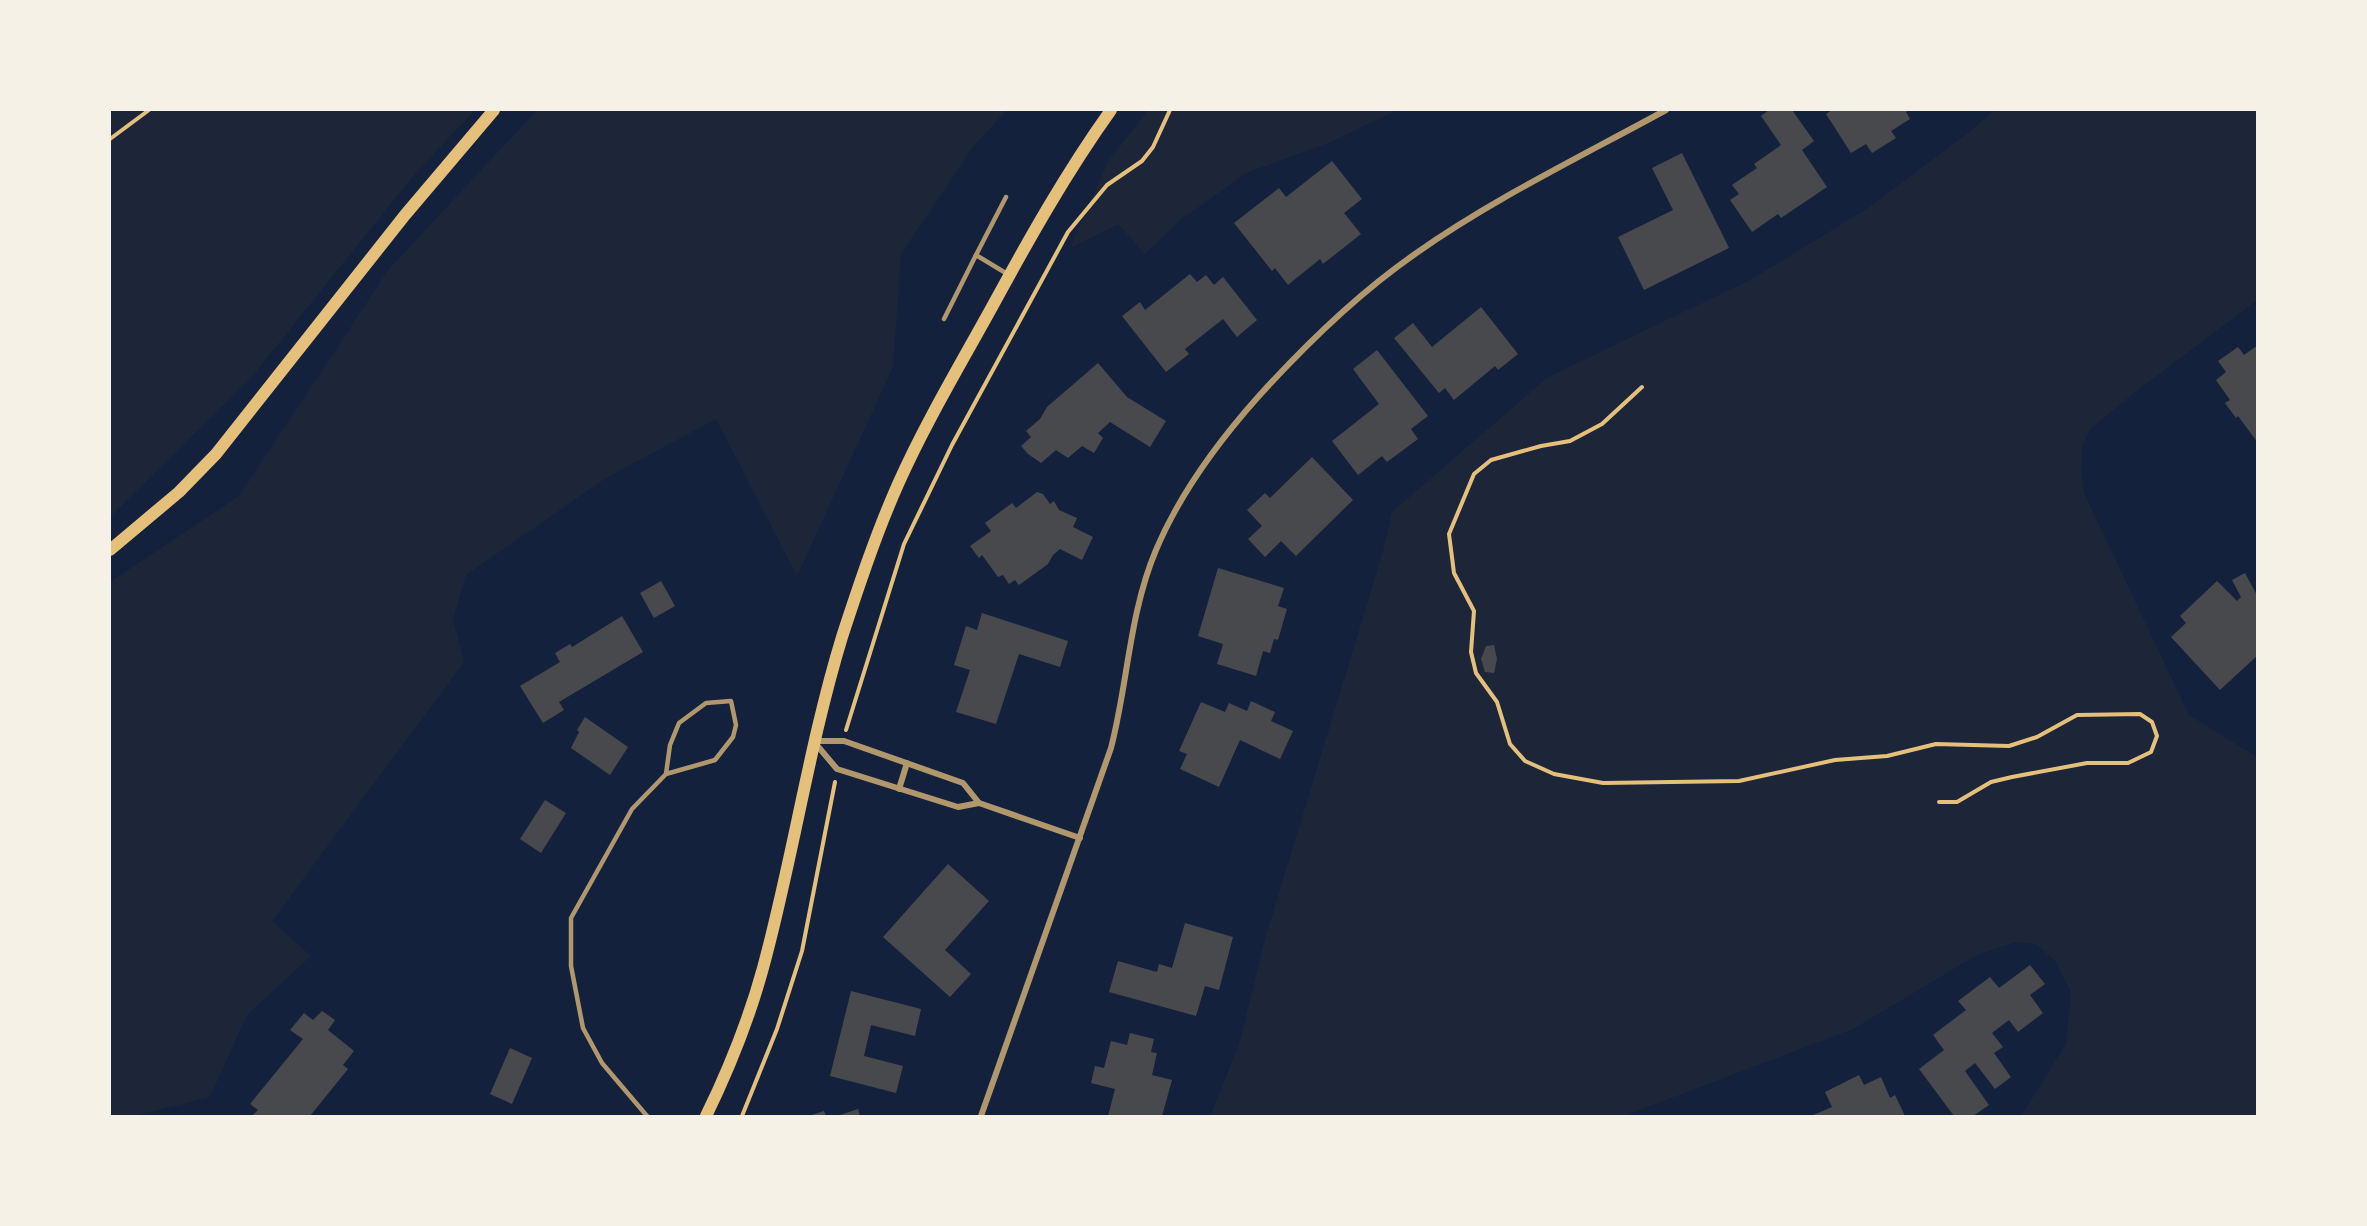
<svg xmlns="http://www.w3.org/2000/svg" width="2367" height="1226" viewBox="0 0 2367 1226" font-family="'Golos Text',sans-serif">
<rect width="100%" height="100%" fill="#14213d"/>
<g fill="#1d2539">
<path d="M110,110H475L413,176L250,379L110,517Z"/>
<path d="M537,110H1007L973,147L901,254L893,367L797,576L716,419L606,478L466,575L453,619L464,662L272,921L311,956L247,1015L210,1097L134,1116H110V582L239,496L389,269Z"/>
<path d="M1148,110H1398L1328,143L1246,173L1178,222L1145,254L1118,224L1070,248L1108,162Z"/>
<path d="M1995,110H2257V300L2134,393L2090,429L2082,448L2081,473L2085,495L2189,715L2257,757V1116H2021L2066,1044L2071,992L2055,961L2036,944L2016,942L1977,955L1853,1029L1624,1116H1210L1239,1044L1265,939L1382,555L1392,512L1548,377L1752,279L1871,206L1968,133Z"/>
</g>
<g fill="#48494c">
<path d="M1769,110H1792L1814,141L1802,150L1827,187L1781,218L1778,214L1752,232L1730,200L1739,194L1732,185L1757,168L1754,164L1781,145L1761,116Z"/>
<path d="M1832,110H1909L1906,112L1910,119L1891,131L1896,138L1872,153L1866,144L1851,153L1826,114Z"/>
<path d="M1682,153L1729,248L1644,290L1618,237L1673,210L1652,168Z"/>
<path d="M1332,161L1362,199L1344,213L1361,234L1323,264L1320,259L1288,285L1275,268L1272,271L1234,223L1279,188L1286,197Z"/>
<path d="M1190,274L1197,282L1206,275L1214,285L1223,277L1257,320L1237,337L1223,319L1185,349L1189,354L1166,372L1122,316L1140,302L1145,310Z"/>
<path d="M1481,307L1518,354L1498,370L1495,366L1454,400L1445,388L1439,393L1394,338L1413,323L1432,347Z"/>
<path d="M2258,345V443L2238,416L2236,418L2225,403L2230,400L2216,380L2226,372L2218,361L2238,347L2244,355Z"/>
<path d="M1377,350L1428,416L1411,429L1418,439L1387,462L1382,456L1358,475L1332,441L1379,404L1353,369Z"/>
<path d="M1098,363L1127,397L1166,421L1150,447L1110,422L1098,433L1103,438L1094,453L1082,446L1068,458L1056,450L1041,463L1028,454L1021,446L1031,437L1026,431L1040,419L1047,407Z"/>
<path d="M1312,457L1353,500L1296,556L1281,541L1265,557L1248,539L1262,526L1247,510L1265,493L1270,498Z"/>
<path d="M1037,492L1043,494L1050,504L1054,501L1059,510L1077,518L1073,527L1093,537L1082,560L1060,549L1053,555L1048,564L1019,585L1015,580L1009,584L1003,575L998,577L982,555L979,558L970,546L991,531L985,523L1012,503L1016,508Z"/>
<path d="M1218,568L1284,588L1278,606L1287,609L1278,640L1274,639L1270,653L1263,651L1256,676L1217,664L1223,644L1198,636Z"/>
<path d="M2245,573L2258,597V655L2220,690L2171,637L2186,623L2180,616L2217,581L2237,601L2241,597L2232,580Z"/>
<path d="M661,581L675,606L654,618L640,593Z"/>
<path d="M982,613L1068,641L1060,667L1019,654L996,724L956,712L970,670L954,665L966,626L977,630Z"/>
<path d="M622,616L643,652L559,702L564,710L543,723L520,686L560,662L555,653L570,644L572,647Z"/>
<path d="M1494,645L1497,659L1494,673L1485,672L1481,659L1486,646Z"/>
<path d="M1251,701L1275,712L1271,721L1293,731L1280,759L1240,740L1219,787L1180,769L1187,754L1179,751L1201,702L1225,712L1229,703L1247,711Z"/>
<path d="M585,717L628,747L610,775L571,748L579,732L577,730Z"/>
<path d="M545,800L566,813L541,853L520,839Z"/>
<path d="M948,864L989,901L945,950L971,974L950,997L883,937Z"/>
<path d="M1185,923L1233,937L1219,990L1205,986L1196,1016L1109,992L1118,961L1157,972L1159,964L1172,968Z"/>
<path d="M2030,965L2045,984L2030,995L2043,1013L2018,1032L2009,1020L1992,1033L2003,1047L1994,1053L2011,1077L1995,1089L1975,1063L1965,1071L1989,1105L1973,1116H1954L1919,1069L1944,1050L1933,1035L1966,1010L1958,1001L1990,977L1999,988Z"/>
<path d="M851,991L921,1009L915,1036L871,1025L864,1056L903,1066L896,1093L830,1076Z"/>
<path d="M322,1011L335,1020L328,1030L354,1051L343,1065L348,1069L310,1116H252L258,1110L250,1104L303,1039L290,1030L304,1013L313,1020Z"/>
<path d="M1130,1033L1154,1039L1151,1052L1157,1053L1152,1075L1172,1080L1162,1116H1108L1115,1089L1091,1083L1095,1066L1104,1068L1111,1041L1127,1045Z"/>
<path d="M510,1048L532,1058L512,1104L490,1094Z"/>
<path d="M1859,1075L1864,1085L1881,1077L1890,1098L1895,1095L1905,1116H1811L1832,1107L1825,1092Z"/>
<path d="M858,1109L860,1116H837Z"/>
<path d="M824,1111L826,1116H809Z"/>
</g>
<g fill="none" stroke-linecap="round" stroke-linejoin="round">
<g stroke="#e5c07b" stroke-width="4">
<path d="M110,139L149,110"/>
<path d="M1642,387L1602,424L1570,441L1541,446L1491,460L1474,474L1449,534L1454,573L1474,611L1471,652L1476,673L1497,702L1510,744L1525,761L1554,774L1603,783L1739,781L1835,760L1887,756L1936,744L2009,746L2037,737L2077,715L2140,714L2152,722L2157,736L2151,752L2128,763H2087L2012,777L1991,782L1957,802H1939"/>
<path d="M846,730L904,544L952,445L1068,232L1107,185L1142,161L1153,147L1170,110"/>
<path d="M742,1116L777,1029L802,951L835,782"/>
</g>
<g stroke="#b1986c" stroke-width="4.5">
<path d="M1006,197L976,255L1009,275"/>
<path d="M944,319L976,255"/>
<path d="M647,1116L602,1063L583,1028L571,966V918L632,809L666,774L670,745L679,723L706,703L731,701L736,725L733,737L715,760L666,774"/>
</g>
<g stroke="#b1986c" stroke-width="6">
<path d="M814,741H844L963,783L979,803L1080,838"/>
<path d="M815,743L837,769L958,807L979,803"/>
<path d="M899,789L907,763"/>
<path d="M981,1116L1111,748C1128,683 1129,614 1156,550C1180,493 1217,443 1258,397C1306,344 1356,295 1415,254C1493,199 1582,156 1666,110"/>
</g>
<g stroke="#e5c07b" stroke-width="12">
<path d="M110,550L179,492L216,454L405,215L494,110"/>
<path d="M706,1116C729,1069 749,1019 763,968C793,858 809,745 842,637C859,585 877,531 899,482C926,422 960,365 992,307C1029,239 1066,173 1111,110"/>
</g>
</g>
<rect width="2367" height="1226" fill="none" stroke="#f6f1e7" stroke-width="222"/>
</svg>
